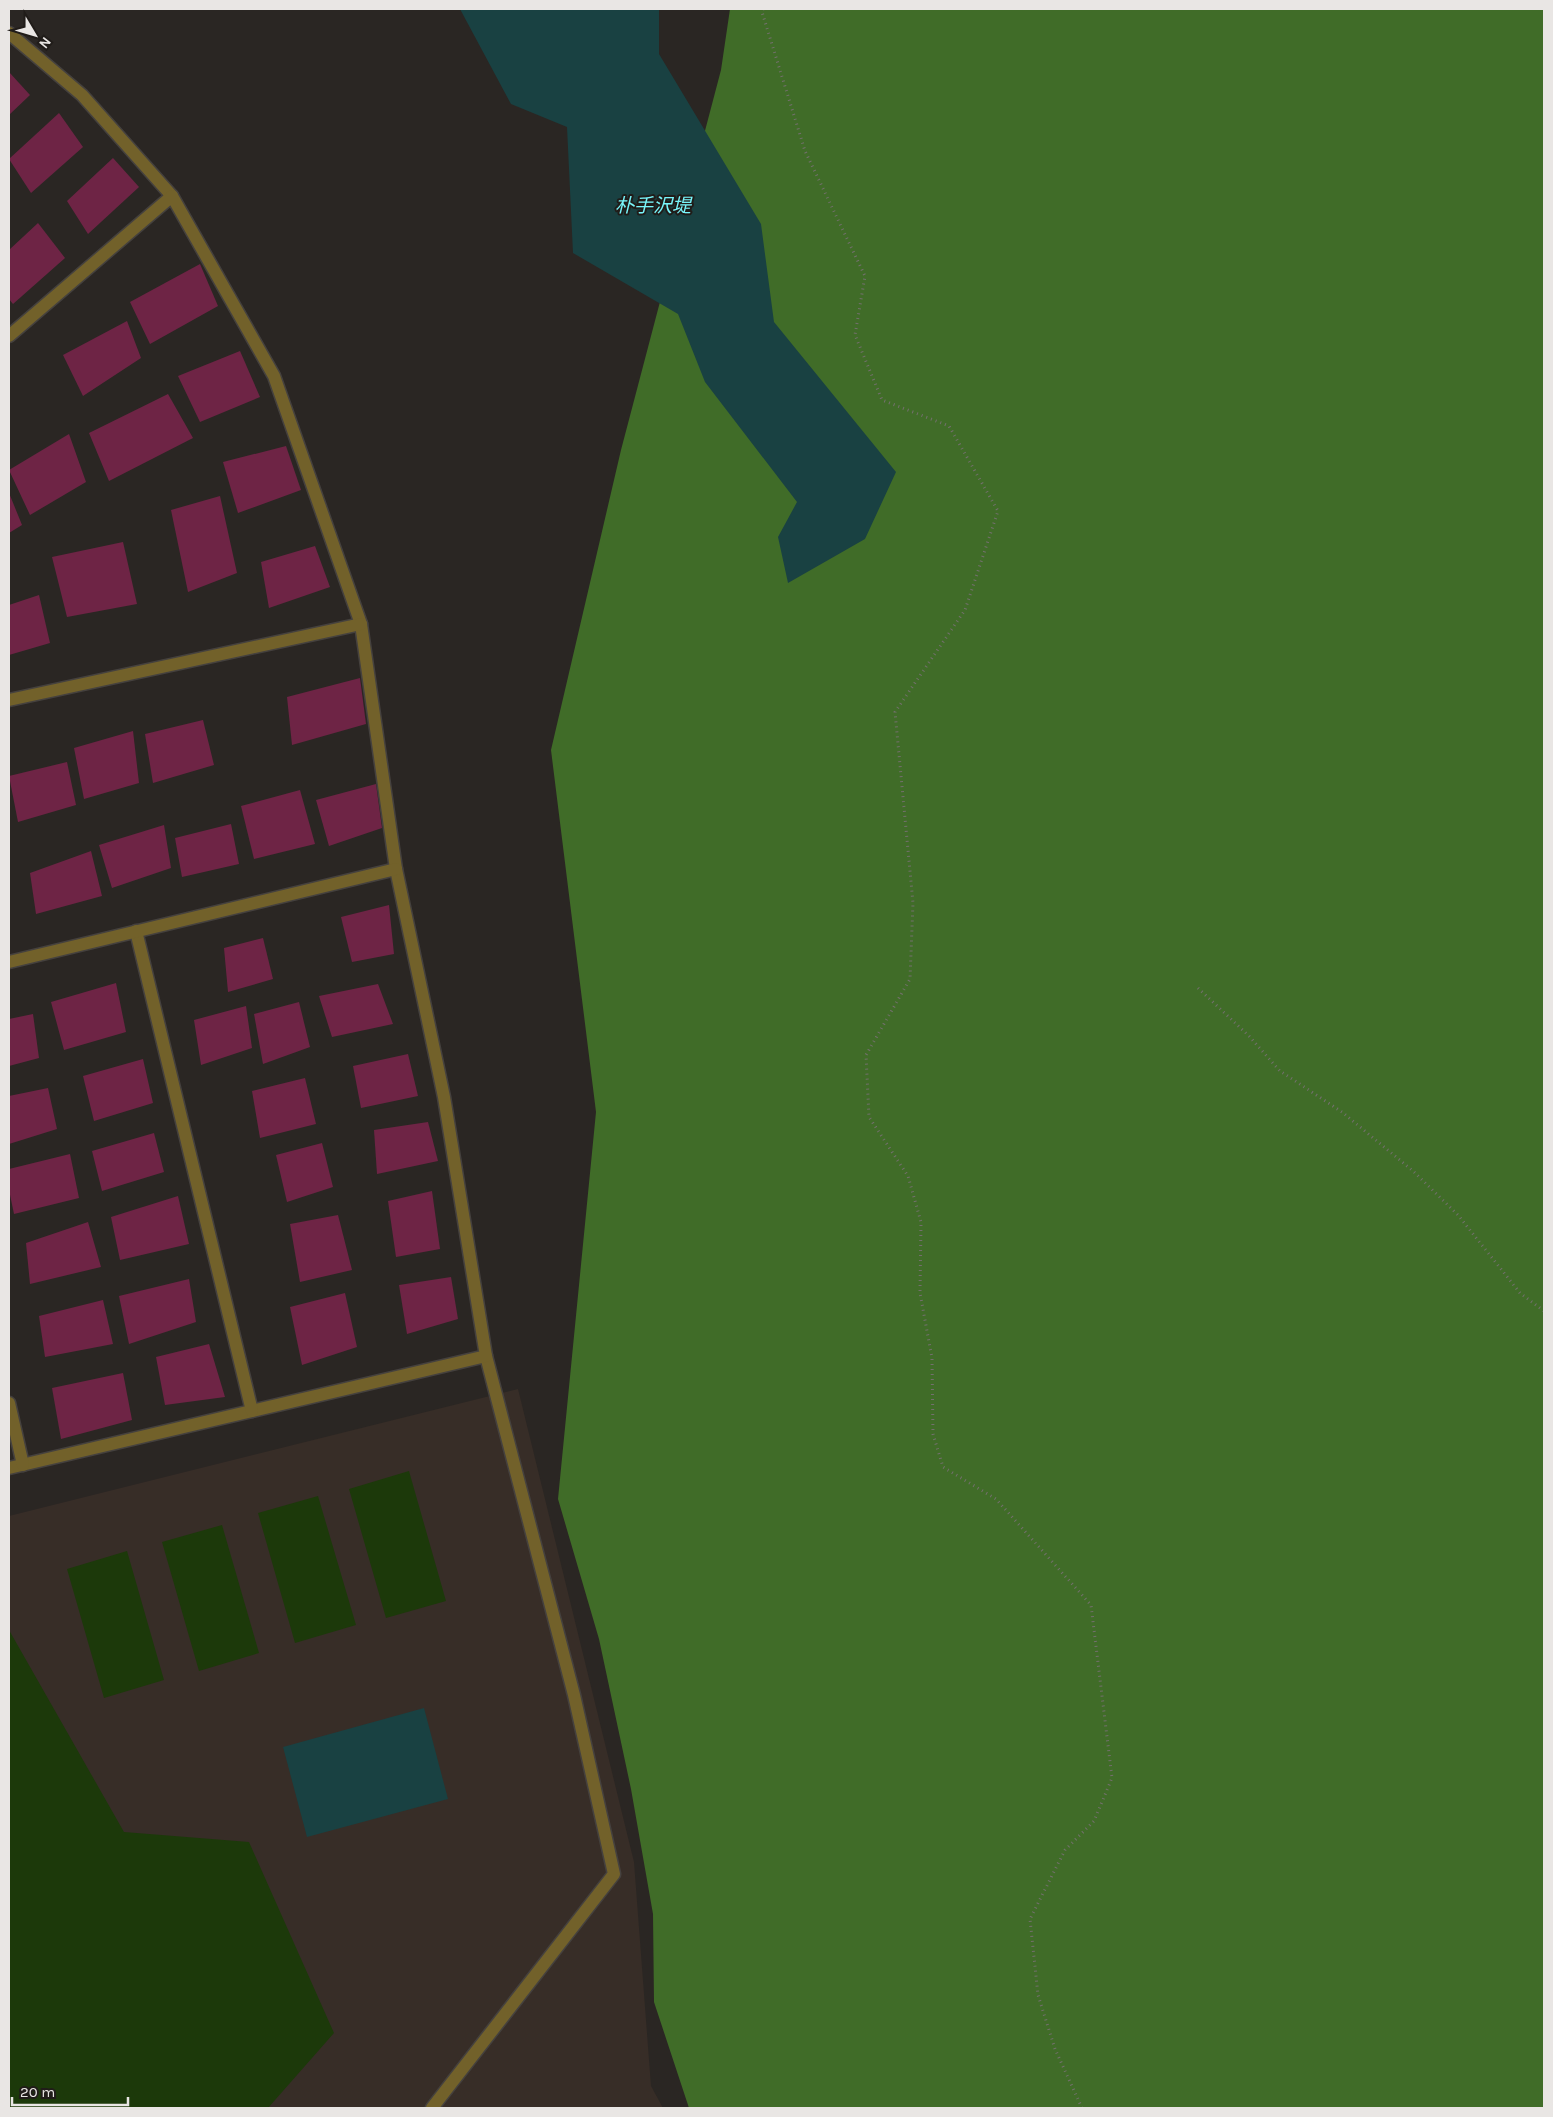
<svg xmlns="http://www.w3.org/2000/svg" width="1553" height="2117" viewBox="0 0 1553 2117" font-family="Karla,'Noto Sans JP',sans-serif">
<rect width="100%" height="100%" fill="#2a2623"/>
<path fill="#372d27" d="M518,1389L634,1862L651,2086L663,2108H9V1516Z"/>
<g fill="#1c390a">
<path d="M409,1471L446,1601L386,1618L349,1489Z"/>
<path d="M318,1496L356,1625L295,1643L258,1513Z"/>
<path d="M222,1525L259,1653L199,1671L162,1542Z"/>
<path d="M127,1551L164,1680L104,1698L67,1569Z"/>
<path d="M9,1630L124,1832L249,1842L334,2033L268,2108H9Z"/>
</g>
<path fill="#406c28" d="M730,9H1544V2108H689L654,2002L653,1914L631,1789L599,1639L558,1499L596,1112L551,750L621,450L721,70Z"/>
<g fill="#194142">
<path d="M460,9H659V54L761,224L774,322L896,472L865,539L788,583L778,537L797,502L705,382L678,314L573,253L567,127L511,104Z"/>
<path d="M424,1708L448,1799L307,1837L283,1747Z"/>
</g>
<g fill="#6e2445">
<path d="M9,72L30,95L9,115Z"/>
<path d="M59,113L83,147L31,193L9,159Z"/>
<path d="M113,158L139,187L88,234L67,201Z"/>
<path d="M38,223L65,258L13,304L9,299V250Z"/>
<path d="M200,264L218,306L150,344L130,302Z"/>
<path d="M127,321L141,358L83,396L63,355Z"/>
<path d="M240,351L260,397L200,422L178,376Z"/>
<path d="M168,394L193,438L109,481L89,433Z"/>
<path d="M69,434L86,482L30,515L9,470Z"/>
<path d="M286,446L301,490L238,513L223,462Z"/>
<path d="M9,493L22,525L9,533Z"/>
<path d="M220,496L237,573L188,592L171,510Z"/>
<path d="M123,542L137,604L67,617L52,557Z"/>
<path d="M315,546L330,587L269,608L261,562Z"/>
<path d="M39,595L50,643L9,655V605Z"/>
<path d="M360,678L366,724L292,745L287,697Z"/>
<path d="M203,720L214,765L153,783L145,734Z"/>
<path d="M133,731L139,783L84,799L74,748Z"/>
<path d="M67,762L76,805L18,822L9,776Z"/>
<path d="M376,784L382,828L329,846L316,800Z"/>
<path d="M300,790L315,844L254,859L241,806Z"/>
<path d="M231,824L239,864L182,877L175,838Z"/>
<path d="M164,825L171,868L112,888L99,845Z"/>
<path d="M91,851L102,896L36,914L30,873Z"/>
<path d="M389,905L394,954L352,962L341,917Z"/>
<path d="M263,938L273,979L228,992L224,948Z"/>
<path d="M116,983L126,1032L64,1050L51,1002Z"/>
<path d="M378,984L393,1024L332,1037L319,996Z"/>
<path d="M299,1002L310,1047L263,1064L254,1014Z"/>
<path d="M246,1006L252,1048L201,1065L194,1020Z"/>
<path d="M33,1014L39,1058L9,1066V1019Z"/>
<path d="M408,1054L418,1096L361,1108L353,1066Z"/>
<path d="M143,1059L153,1103L94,1121L83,1076Z"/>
<path d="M305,1078L316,1124L260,1138L252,1091Z"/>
<path d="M48,1088L57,1129L9,1144V1096Z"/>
<path d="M428,1122L438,1161L377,1174L374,1130Z"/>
<path d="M154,1133L164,1172L102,1191L92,1151Z"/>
<path d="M322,1143L333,1187L287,1202L276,1155Z"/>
<path d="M70,1154L79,1198L14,1214L9,1190V1169Z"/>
<path d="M432,1191L440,1249L396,1257L388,1201Z"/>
<path d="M178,1196L189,1244L120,1260L111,1217Z"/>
<path d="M338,1215L352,1270L300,1282L290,1224Z"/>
<path d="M88,1222L101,1267L30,1284L26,1243Z"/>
<path d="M451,1277L458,1319L407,1334L399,1285Z"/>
<path d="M189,1279L196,1322L129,1344L119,1296Z"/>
<path d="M345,1293L357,1347L302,1365L290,1307Z"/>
<path d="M103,1300L113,1344L45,1357L39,1316Z"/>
<path d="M209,1344L225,1397L165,1405L156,1357Z"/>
<path d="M123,1373L132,1420L61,1439L52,1388Z"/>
</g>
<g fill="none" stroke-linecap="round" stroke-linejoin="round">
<g stroke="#45413e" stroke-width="15">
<path id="service" d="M432,2108L614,1874L574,1695L486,1356"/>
</g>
<g stroke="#45413e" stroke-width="15">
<g id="minor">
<path d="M9,33L82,95L172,196"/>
<path d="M9,336L172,196L274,376L361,624L396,869L444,1097L486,1356L9,1468"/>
<path d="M9,700L361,624"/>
<path d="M136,931L252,1411"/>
<path d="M9,962L396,869"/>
<path d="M9,1403L23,1465"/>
</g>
</g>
<g stroke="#73706d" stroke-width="3" stroke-dasharray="1 4" stroke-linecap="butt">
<path d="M763,9L762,12L805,151L865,276L855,335L882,400L949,426L998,511L965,610L895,712L913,903L910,979L866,1055L869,1117L908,1176L921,1222L920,1293L932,1358L933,1434L943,1467L996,1499L1091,1605L1112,1778L1094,1821L1065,1850L1030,1919L1038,1995L1055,2049L1082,2108"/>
<path d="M1198,988L1249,1036L1280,1071L1342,1112L1413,1171L1458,1215L1520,1293L1544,1311"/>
</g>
<use href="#service" stroke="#72612a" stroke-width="12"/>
<use href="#minor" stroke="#72612a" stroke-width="12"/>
</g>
<g text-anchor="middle" stroke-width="4" stroke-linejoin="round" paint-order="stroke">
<g font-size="19" font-style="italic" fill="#78f5fa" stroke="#201c19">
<text x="653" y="212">朴手沢堤</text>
</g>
</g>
<rect width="1553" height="2117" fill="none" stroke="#e9e6e4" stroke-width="20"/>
<g transform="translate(35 35) rotate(128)" stroke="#201c19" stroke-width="4" paint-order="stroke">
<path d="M0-4L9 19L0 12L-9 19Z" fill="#e9e6e4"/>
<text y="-8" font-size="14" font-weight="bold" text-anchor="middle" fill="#e9e6e4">N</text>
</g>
<path d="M12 2097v8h116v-8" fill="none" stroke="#e9e6e4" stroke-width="2.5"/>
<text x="20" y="2097" font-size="15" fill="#e9e6e4" stroke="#201c19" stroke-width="4" paint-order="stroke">20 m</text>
</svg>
